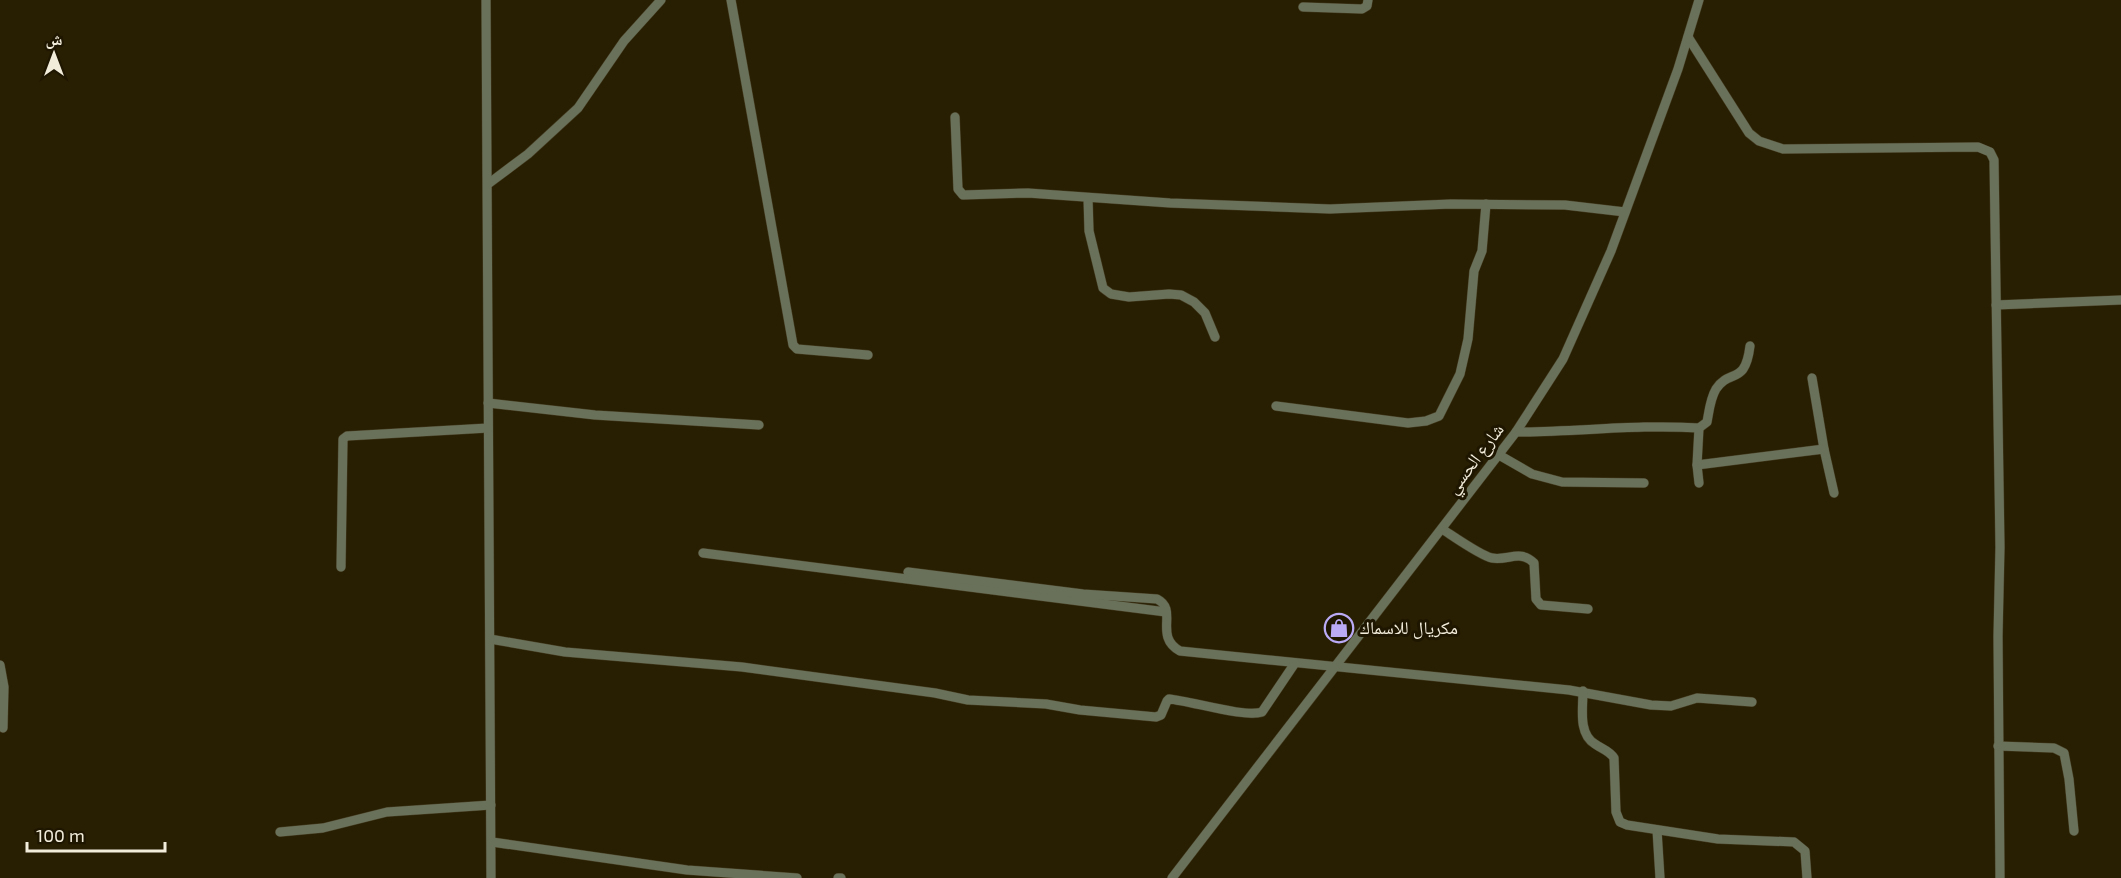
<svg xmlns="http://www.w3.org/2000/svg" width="2121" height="878" viewBox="0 0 2121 878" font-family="'Exo 2','Noto Naskh Arabic',sans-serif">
<rect width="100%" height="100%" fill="#281f03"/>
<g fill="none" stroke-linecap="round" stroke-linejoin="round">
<g stroke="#443c21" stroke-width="10">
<g id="minor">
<path d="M486,0L491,878"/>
<path d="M731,0L793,345L797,349L868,355"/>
<path d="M1303,7L1362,9L1367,6L1368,0"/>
<path d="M1688,37L1749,133L1759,141L1783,149L1978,147L1990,152L1994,160L2000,547L1998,636L2000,878"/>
<path d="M955,117L958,189L963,195L1028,193L1170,203L1330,209L1451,204L1565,205L1625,212"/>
<path d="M488,184L528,154L578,108L624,41L661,0"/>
<path d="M1088,198L1089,231L1103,288L1111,294L1129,297L1169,294L1181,295L1194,302L1205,313L1215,337"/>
<path d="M1996,305L2121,300"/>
<path d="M1812,378L1824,449L1834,493"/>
<path d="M488,403L595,415L759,425"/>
<path d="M1276,406L1408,423L1426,421L1439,416L1460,374L1468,339L1474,271L1482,251L1486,204"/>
<path d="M1516,432C1577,432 1638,424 1699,428L1707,422C1709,412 1710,399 1716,389C1730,368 1745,386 1750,346"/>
<path d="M1499,455L1532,474L1562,482L1644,483"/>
<path d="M1697,465L1824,449"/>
<path d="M1699,483L1697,465L1699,428"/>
<path d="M1442,529C1453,536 1481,556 1492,558C1508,561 1520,549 1534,563L1536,599L1541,605L1588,609"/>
<path d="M703,553L1166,612"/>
<path d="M341,567L343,439L347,436L488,428"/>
<path d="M908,572L1083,594L1157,599C1179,610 1153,636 1180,651L1569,690L1651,705L1671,706L1697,698L1752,702"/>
<path d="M490,639L565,652L742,667L935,693L968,700L1046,704L1080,710L1156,717L1161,715L1167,701L1169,699C1191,701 1245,718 1262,712L1295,663"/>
<path d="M0,665L4,687L3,728"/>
<path d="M1583,691C1583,708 1578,734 1595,744C1602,749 1610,751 1614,758L1616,812L1620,822L1627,825L1718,839L1794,842L1805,851L1807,878"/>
<path d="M1998,746L2054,748L2064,753L2069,779L2074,831"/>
<path d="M1657,830L1660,878"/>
<path d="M280,832L323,828L387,812L491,805"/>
<path d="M492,842L687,870L797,878"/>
<path d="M838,878H841"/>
<path d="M1172,878L1516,432L1563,359L1611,251L1678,69L1699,0"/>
</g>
</g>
<use href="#minor" stroke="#6a715a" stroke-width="9"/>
</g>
<defs>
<g id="shop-ring" transform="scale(1.5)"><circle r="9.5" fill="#1f1600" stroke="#baaaf6" stroke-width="1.5"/><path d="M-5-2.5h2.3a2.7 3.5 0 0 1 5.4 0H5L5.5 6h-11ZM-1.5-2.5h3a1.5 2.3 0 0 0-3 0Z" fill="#baaaf6"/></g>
</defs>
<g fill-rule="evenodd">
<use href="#shop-ring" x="1339" y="628"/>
</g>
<g text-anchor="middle" stroke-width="6" stroke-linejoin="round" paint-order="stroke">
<g font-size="18" fill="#f2ecdb" stroke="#1f1600">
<text transform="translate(1475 459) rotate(-53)" y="6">شارع الحسي</text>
</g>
<g font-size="18" fill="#f2ecdb" stroke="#1f1600" text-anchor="start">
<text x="1360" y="634">مكريال للاسماك</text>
</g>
</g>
<g transform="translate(54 54)" stroke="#1f1600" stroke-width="4.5" paint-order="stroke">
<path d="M0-4.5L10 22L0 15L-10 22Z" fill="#f2ecdb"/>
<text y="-9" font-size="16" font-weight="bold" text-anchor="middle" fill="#f2ecdb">ش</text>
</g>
<path d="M27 842v9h138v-9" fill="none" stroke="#f2ecdb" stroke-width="3"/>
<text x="36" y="842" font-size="18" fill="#f2ecdb" stroke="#1f1600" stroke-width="4.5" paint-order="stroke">100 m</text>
</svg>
